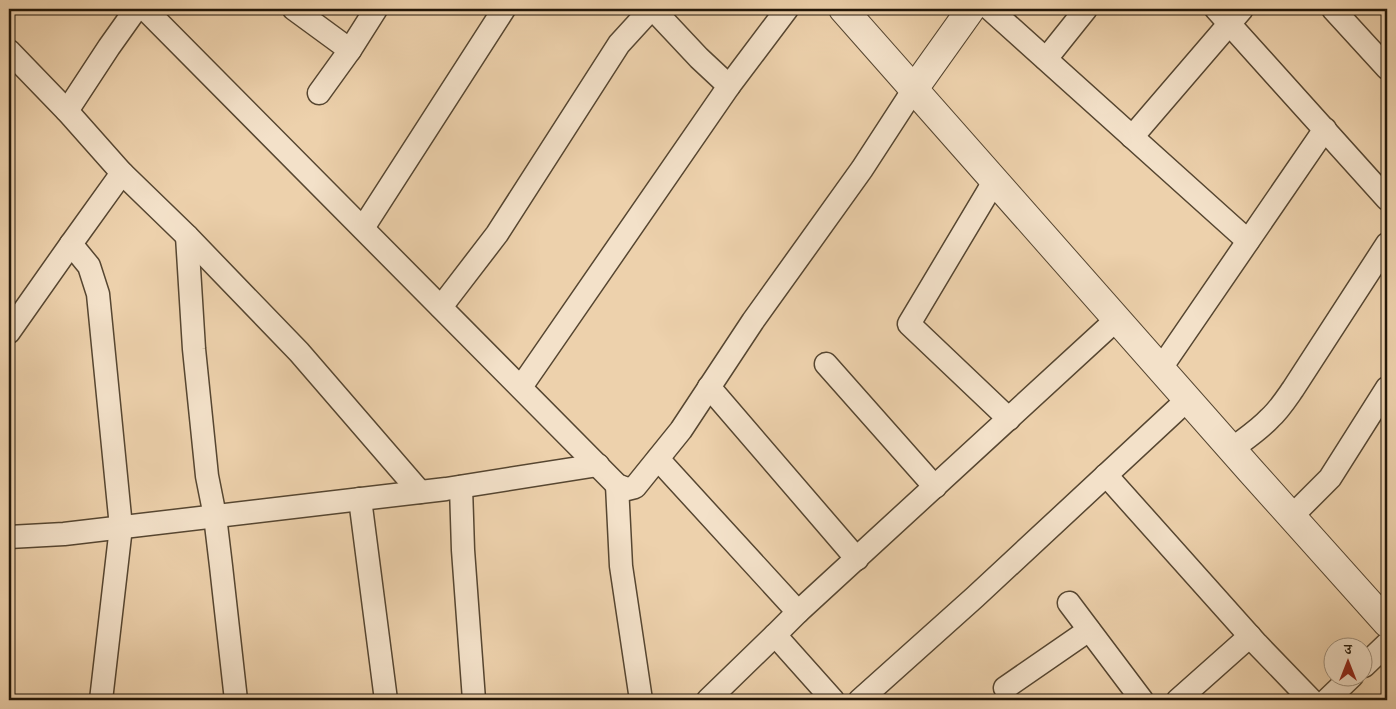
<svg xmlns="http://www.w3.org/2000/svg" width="1396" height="709" viewBox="0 0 1396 709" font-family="'Gentium Book Plus','Noto Serif Devanagari',serif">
<rect width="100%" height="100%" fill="#edd1ac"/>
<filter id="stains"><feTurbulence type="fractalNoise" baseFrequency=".004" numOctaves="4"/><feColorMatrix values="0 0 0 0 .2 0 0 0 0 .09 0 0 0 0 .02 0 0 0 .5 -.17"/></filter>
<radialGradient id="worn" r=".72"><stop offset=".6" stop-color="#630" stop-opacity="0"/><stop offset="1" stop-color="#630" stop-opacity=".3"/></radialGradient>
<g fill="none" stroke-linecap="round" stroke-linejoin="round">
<g stroke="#564631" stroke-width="25">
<g id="minor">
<path d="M145,9L617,485L627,489L635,487L681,430L753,321L862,169L914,89"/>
<path d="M294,9L350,50"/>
<path d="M653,9L699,58L729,86"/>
<path d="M990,9L1248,241"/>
<path d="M1216,9L1387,199"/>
<path d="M1333,9L1387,68"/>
<path d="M9,51L67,111L122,173L187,236L299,352L420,492"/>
<path d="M1046,59L1086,9"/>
<path d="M319,93L350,50L376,9"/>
<path d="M67,111L109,47L136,9"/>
<path d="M1132,137L1242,9"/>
<path d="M995,180L909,324L1009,419"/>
<path d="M363,228L504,9"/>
<path d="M187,236L194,349L207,476L215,516L221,566L236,700"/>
<path d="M71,244L89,266L98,294L121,527L101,700"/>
<path d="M441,307L497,234L619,44L651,9"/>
<path d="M9,332L71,244L122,173"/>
<path d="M826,364L935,487"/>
<path d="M1161,368L1325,129"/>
<path d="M521,387L729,86L787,9"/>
<path d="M709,387L857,559"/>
<path d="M1232,449C1245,439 1259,430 1270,418C1279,410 1286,399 1293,389L1387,244"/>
<path d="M658,459L798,612"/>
<path d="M1106,475L1257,644L1311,700"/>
<path d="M617,485L621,566L641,700"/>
<path d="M461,487L463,550L474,700"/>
<path d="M360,499L386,700"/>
<path d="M1292,516L1330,478L1387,388"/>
<path d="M9,537L64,534L446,489L598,465"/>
<path d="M1069,603L1142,700"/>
<path d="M1364,666L1387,644"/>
<path d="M1005,688L1089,630"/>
<path d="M708,700L775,635"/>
<path d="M833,700L775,635L798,612L1117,319"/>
<path d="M860,700L975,597L1188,399"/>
<path d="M1178,700L1250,636"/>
<path d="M1327,700L1352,676"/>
</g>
</g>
<g stroke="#564631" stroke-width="30">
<g id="tertiary">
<path d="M843,9L1250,470L1387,623"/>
<path d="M914,89L971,9"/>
</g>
</g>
<use href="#minor" stroke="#f3e1c9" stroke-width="22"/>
<use href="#tertiary" stroke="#f3e1c9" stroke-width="28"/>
</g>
<rect width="1396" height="709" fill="none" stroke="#edd1ac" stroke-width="30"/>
<rect x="10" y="10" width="1376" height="689" fill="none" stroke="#231708" stroke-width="2.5"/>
<rect x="15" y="15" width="1366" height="679" fill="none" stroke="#231708"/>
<g transform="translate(1348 662)"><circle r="24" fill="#f3e1c9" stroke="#a0907c"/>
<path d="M0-4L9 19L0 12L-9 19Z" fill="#8f2418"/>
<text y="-8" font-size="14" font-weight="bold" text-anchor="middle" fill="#231708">उ</text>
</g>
<rect width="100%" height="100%" filter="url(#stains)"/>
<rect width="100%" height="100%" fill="url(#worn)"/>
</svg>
